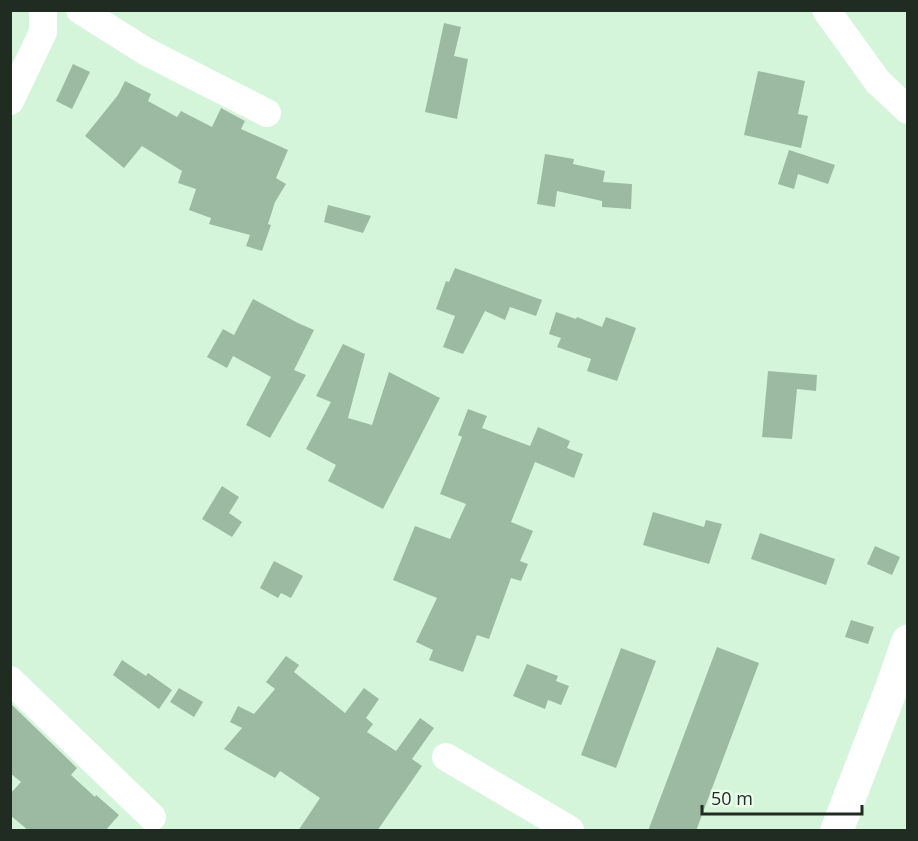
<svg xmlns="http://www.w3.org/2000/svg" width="918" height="841" viewBox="0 0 918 841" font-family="'Open Sans',sans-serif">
<rect width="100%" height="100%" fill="#d5f5db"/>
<g fill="#9cbaa1">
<path d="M444,23L461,27L454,56L468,59L457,119L425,112Z"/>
<path d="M73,64L90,72L72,109L56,101Z"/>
<path d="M758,71L805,81L798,114L808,116L801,148L744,135Z"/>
<path d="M125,81L151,94L148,101L177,117L181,111L212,127L221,108L245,121L241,129L288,150L276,178L286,184L275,202L268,224L271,225L262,251L246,246L250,235L209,224L211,218L189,210L196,189L178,183L182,171L142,146L124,168L85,136L118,95Z"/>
<path d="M789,150L835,165L828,184L798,174L794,189L778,184Z"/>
<path d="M545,154L574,159L573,164L605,171L603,182L632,184L631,209L602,207V201L557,191L555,207L537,204Z"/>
<path d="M328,205L371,216L363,233L324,222Z"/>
<path d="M455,268L542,300L536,316L510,307L505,320L485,311L463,354L443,347L455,316L436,309L446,281L449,282Z"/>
<path d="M253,299L298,323L314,330L294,370L306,375L270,438L246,425L271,377L233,356L227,368L207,357L223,329L234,335Z"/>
<path d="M556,312L576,319L577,317L602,327L606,317L636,328L617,381L587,371L591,359L557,347L561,338L549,334Z"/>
<path d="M343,344L365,354L348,418L372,425L389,372L440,398L383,509L328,481L336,465L306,449L331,402L316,396Z"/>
<path d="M768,371L817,375L816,391L797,389L792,439L762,437Z"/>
<path d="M468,409L487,416L482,428L530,446L538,427L570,441L567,448L583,454L574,478L535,462L511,522L533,531L520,561L528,564L521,581L511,578L489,639L477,635L463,672L429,660L433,650L416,642L437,598L393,580L415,526L450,539L466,504L440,494L462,437L458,435Z"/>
<path d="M222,486L239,497L229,513L242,522L232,537L202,519Z"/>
<path d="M653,512L704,527L706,520L722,524L709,564L643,545Z"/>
<path d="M760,533L835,559L826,585L751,559Z"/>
<path d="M875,546L900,557L892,575L867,564Z"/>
<path d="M274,561L303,576L291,598L281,593L278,598L260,588Z"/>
<path d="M851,620L874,627L868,644L845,637Z"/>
<path d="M717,647L759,663L696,831H648Z"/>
<path d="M621,648L656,661L616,768L581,755Z"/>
<path d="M286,656L299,665L294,672L345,713L364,688L379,699L366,718L373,724L367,732L396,751L420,718L434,728L412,759L422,766L377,831H298L320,798L280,771L275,778L224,749L242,728L230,722L238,706L254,714L275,689L266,682Z"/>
<path d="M122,660L146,676L148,673L172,690L159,709L113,675Z"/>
<path d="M527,664L558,676L556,681L569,686L561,705L548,700L545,709L513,696Z"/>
<path d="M179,688L203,702L194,717L170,702Z"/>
<path d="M10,703L77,768L71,775L95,797L96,795L119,815L105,831H29L10,815V794L21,782L10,773Z"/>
</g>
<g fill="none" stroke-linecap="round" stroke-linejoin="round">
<g stroke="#fff" stroke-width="28">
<path d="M80,10L145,51L267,113"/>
<path d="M826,10L878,82L908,110"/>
<path d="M10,101L43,32V10"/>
<path d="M10,680L152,817"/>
<path d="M446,757L570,830"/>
</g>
<path stroke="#fff" stroke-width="33" d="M837,830L892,687L908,641"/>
</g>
<rect width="918" height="841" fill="none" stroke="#202b22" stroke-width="24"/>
<path d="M702 805v9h160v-9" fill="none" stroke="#202b22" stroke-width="3"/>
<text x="711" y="805" font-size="18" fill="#202b22" stroke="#ecffef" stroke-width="4.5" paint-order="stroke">50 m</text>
</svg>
